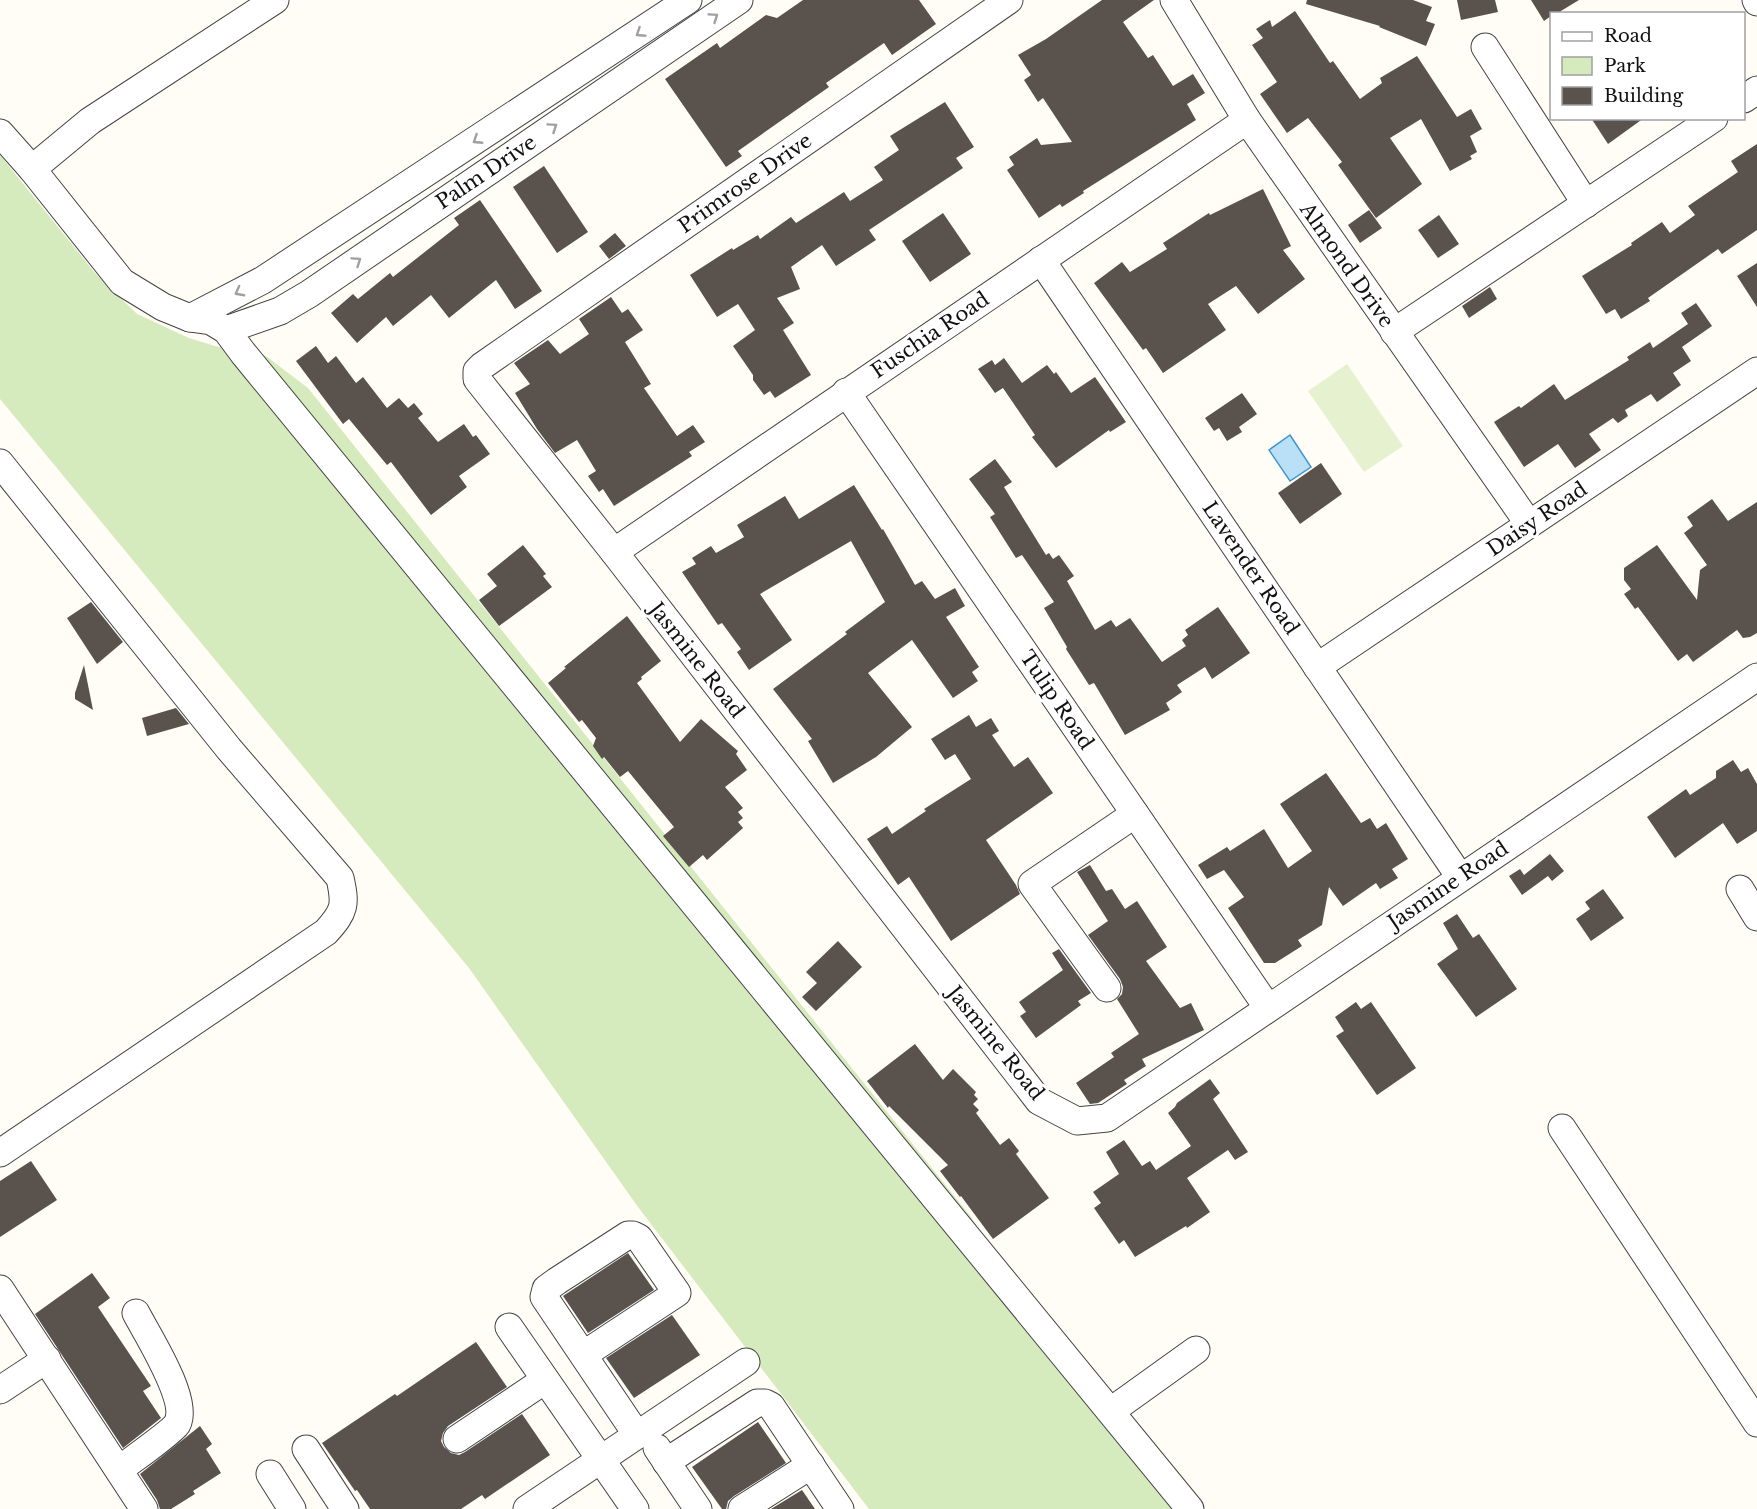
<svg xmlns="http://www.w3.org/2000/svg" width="1757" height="1509" viewBox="0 0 1757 1509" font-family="'Libre Baskerville',serif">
<rect width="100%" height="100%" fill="#fffdf5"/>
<path fill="#d5ebbd" d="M0,155L95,273L137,314L189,338L215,346L266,356L308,388L971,1217L1048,1339L1187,1509H869L638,1207L469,968L0,399Z"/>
<path fill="#e6f2cf" d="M1347,364L1403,446L1364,472L1308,391Z"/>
<path fill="#b9e0f7" stroke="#3f96cf" stroke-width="1.5" d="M1290,435L1311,467L1290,481L1269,450Z"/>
<g fill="#5a524d">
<path d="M803,0H919L936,24L892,55L884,43L826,83L829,87L738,151L742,156L726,167L665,79L717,43L720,48L766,15L777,18Z"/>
<path d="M1102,0H1154L1123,22L1148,58L1153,55L1173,86L1193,74L1205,93L1187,104L1196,120L1083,191L1084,193L1062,207L1060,204L1039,218L1007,170L1014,165L1009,157L1037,138L1041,145L1072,142L1043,98L1038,102L1024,80L1031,75L1018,55L1046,39Z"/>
<path d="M1307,0H1413L1432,7L1426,21L1435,24L1426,46L1379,27L1380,26L1306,4Z"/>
<path d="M1457,0H1495L1498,12L1461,20Z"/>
<path d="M1531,0H1579L1556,14H1551V16L1544,21Z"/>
<path d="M1295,11L1330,63L1333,61L1360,99L1382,83L1380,78L1417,56L1457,117L1471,109L1482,129L1470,136L1477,152L1470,156L1472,159L1450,171L1421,119L1390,138L1422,184L1376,218L1338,165L1342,162L1308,118L1287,133L1260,94L1277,82L1252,45L1263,38L1256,29L1270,20L1272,27Z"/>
<path d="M945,102L974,147L956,158L963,168L869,230L876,240L836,266L822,245L791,267L800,289L777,298L794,323L783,330L811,375L775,398L770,391L764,395L753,380V375L733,346L755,330L738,304L717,317L690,275L732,248L733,250L758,235L760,239L791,217L796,223L844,192L850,201L883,180L874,167L899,150L890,136Z"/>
<path d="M1591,118H1644L1608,144Z"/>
<path d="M1757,144V230L1722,254L1718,249L1648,298L1650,301L1621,319L1615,309L1606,314L1582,276L1632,245L1631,243L1662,222L1670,233L1695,215L1688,206L1738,172L1731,161Z"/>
<path d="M544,166L588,232L557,253L513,187Z"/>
<path d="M1263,189L1291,246L1283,250L1305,279L1258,314L1236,286L1208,304L1226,330L1163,373L1146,348L1143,350L1094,283L1122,262L1130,272L1167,249L1163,243L1209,213L1210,215Z"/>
<path d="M480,200L542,291L515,309L496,280L449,318L431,295L393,326L386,317L357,343L331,313L353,294L358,299L390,273L393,277L459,225L454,218Z"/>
<path d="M1369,210L1382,228L1360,243L1348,225Z"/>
<path d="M943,213L971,254L930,282L902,241Z"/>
<path d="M1439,215L1459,244L1438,258L1418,230Z"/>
<path d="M615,233L626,246L609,259L599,246Z"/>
<path d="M1757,263V307L1737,276Z"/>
<path d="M1490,287L1497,299L1469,318L1462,306Z"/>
<path d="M611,297L622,313L628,309L643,330L625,342L651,384L644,388L677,436L693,425L705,442L689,452L692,456L614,506L603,489L599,492L588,476L596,471L577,440L555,453L537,429L515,393L530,384L514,363L548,340L560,354L589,334L579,319Z"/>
<path d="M1696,303L1712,326L1682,347L1691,361L1673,373L1681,385L1657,402L1651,394L1625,410L1628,416L1618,423L1613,418L1589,434L1601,450L1575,468L1558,444L1524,467L1494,422L1519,406L1521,408L1554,384L1565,400L1629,360L1627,357L1650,342L1653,348L1688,324L1681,313Z"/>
<path d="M316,346L328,363L336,356L356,383L363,377L387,408L399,398L408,408L414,403L423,414L418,418L438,442L464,424L473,437L476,435L490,454L459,476L467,487L431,515L391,462L387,465L349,419L343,424L296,361Z"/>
<path d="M1004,358L1022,383L1047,365L1054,374L1056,372L1071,393L1095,377L1126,422L1110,432L1109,430L1056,468L1032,437L1035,435L1003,388L995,393L978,369L992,360L995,365Z"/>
<path d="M1242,393L1257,414L1239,427L1242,432L1227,441L1219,428L1214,431L1205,418Z"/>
<path d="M995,459L1012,482L1004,487L1046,555L1049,553L1053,559L1059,555L1074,576L1067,581L1095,630L1111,620L1116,627L1130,618L1162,662L1186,646L1182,640L1188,635L1185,630L1218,607L1250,653L1212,679L1205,667L1177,685L1182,692L1166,703L1170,710L1125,735L1094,683L1089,685L1066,649L1067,647L1044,608L1054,602L1022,555L1016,558L990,517L995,514L969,479Z"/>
<path d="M1321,463L1342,494L1300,524L1278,493Z"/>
<path d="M854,485L882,530L883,529L915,585L922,581L935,599L955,588L965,606L946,617L979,667L972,672L978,681L953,698L912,640L868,673L912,727L876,757L833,783L808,741L812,739L773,689L847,634L845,632L885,602L851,541L760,594L792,640L749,670L737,652L741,649L722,623L718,625L682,572L696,564L692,558L711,546L716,553L744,537L737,525L785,496L799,519Z"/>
<path d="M1712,499L1728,521L1757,502V633L1750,637L1743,638L1737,630L1693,662L1687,654L1678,661L1638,607L1635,609L1624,594L1631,589L1624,580V568L1657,545L1697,600L1700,570L1707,565L1684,533L1693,526L1687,517Z"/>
<path d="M523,545L546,574L543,576L552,587L499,626L479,600L497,586L487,574Z"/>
<path d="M91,602L123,642L97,664L67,618Z"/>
<path d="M627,616L661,661L641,677L642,679L637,683L680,742L701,719L738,751L736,754L747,770L725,787L743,808L738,812L743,818L738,822L743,828L707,860L703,855L689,867L663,836L674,827L628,771L620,777L604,757L602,759L593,746L596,738L582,720L579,722L548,683L566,668L564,667Z"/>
<path d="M84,665L93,710L75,699V693Z"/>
<path d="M176,708L189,724L147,736L142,718Z"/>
<path d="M969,715L976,727L991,718L999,731L992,735L1014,767L1028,757L1053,793L986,840L1016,885L1020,894L951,941L909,877L898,885L867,839L887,826L892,834L926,811L924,809L971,779L955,754L945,760L931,739Z"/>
<path d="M1733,760L1741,772L1748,768L1757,784V831L1737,844L1723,823L1675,858L1647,817L1686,789L1690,795L1716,778V771Z"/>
<path d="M1326,773L1361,823L1370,818L1377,829L1386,823L1408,859L1392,869L1398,878L1380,889L1376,883L1343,906L1329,887L1322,925L1298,940L1302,946L1275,963H1264L1228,908L1244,897L1224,870L1207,879L1198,865L1227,847L1230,851L1264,829L1288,868L1312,851L1280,804Z"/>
<path d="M1550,854L1564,871L1552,881L1548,876L1522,895L1509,876L1520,869L1524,875Z"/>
<path d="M1090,865L1106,891L1112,889L1125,909L1137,901L1167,947L1146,961L1180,1008L1191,1003L1204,1030L1142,1059L1146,1066L1124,1080L1127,1084L1098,1103L1090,1104L1076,1083L1114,1057L1111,1053L1139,1034L1117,999L1122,994L1123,987L1120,979L1088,935L1108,921L1077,872Z"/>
<path d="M1603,889L1624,918L1591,941L1576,919L1590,909L1585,902Z"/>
<path d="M1457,914L1473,938L1479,934L1517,989L1476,1017L1437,964L1458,949L1443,923Z"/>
<path d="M838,941L862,967L816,1011L802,997L817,983L806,972Z"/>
<path d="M1059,949L1091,993L1078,1001L1081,1005L1036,1038L1020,1016L1026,1012L1019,1002L1063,970L1052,953Z"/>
<path d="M1356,1002L1361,1009L1371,1002L1416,1068L1377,1095L1336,1036L1344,1031L1335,1017Z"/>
<path d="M915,1044L943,1080L953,1069L976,1092L974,1095L978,1099L973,1104L979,1110L976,1113L1000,1145L1009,1138L1019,1151L1016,1154L1049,1198L993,1239L961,1196L960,1197L940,1171L948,1165L889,1106L888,1108L867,1081Z"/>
<path d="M1210,1079L1220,1093L1213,1099L1248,1152L1235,1160L1228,1150L1187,1178L1210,1212L1187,1228L1186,1226L1135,1257L1124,1240L1119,1244L1094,1208L1101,1203L1093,1192L1119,1174L1106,1152L1124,1140L1142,1166L1150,1161L1156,1170L1191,1146L1168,1113L1175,1107L1177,1103Z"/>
<path d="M31,1161L57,1200L0,1237V1181Z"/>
<path d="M628,1253L654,1290L588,1333L563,1296Z"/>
<path d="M92,1273L110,1298L98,1307L151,1386L143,1391L161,1418L123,1448L35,1314Z"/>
<path d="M672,1315L700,1355L634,1398L606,1358Z"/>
<path d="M476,1342L507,1387L448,1426L443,1433L441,1441L444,1447L451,1453L459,1455L465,1452L522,1414L550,1455L485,1499L482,1495L461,1509H370L357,1490L355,1491L322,1443L395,1394L397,1396Z"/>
<path d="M758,1422L786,1463L734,1496L728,1501L726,1509H722L692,1467Z"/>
<path d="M200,1426L212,1444L206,1449L221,1473L193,1491L195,1494L171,1509H160L157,1500L140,1474Z"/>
<path d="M802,1490L815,1509H771Z"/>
</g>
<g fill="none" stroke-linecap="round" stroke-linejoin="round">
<g stroke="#444" stroke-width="29">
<g id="minor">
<path d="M1009,0L482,366L477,371V379L614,552L1039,1101L1077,1121L1107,1118L1757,677"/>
<path d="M1174,0L1247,120L1529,524"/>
<path d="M1756,0L1757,2"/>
<path d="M1485,47L1586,204"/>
<path d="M1744,99L1757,90"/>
<path d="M0,133L32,169L122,282L163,307L190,318L211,321L226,330L243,353L1190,1509"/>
<path d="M32,169L90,121L275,0"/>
<path d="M1041,260L1460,877"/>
<path d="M190,318L263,280L688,0"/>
<path d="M226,330L280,311L309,294L739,0"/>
<path d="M1394,332L1714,118"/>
<path d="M846,392L1268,1008"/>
<path d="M0,463L229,749L340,878C346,905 345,911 326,932L0,1153"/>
<path d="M614,552L1247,120"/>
<path d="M1317,667L1757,371"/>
<path d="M1740,889L1757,917"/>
<path d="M1107,988L1032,884L1135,814"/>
<path d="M1562,1128L1757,1423"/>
<path d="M0,1289L144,1509"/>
<path d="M509,1327L635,1509"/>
<path d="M583,1355L677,1293L639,1238L633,1235H628L557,1281L546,1289L544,1297L637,1435"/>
<path d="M0,1390L47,1359"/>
<path d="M1111,1411L1196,1350"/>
<path d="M457,1439L545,1380"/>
<path d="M657,1448L698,1509"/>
<path d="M306,1449L345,1509"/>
<path d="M666,1462L757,1403H765L771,1406L840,1509"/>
<path d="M119,1470C129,1462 172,1432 177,1424C190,1401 148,1336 136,1313"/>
<path d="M270,1474L292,1509"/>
<path d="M527,1509L746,1362"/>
<path d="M742,1509L811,1465"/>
</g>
</g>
<use href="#minor" stroke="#fff" stroke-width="27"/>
</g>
<defs><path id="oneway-chevron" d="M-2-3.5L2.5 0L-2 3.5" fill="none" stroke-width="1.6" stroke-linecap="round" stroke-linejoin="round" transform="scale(1.5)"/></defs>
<g stroke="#a0a0a0">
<use href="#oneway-chevron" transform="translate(714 17) rotate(-34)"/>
<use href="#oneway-chevron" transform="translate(640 33) rotate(147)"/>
<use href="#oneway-chevron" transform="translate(553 127) rotate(-34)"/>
<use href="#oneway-chevron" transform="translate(477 140) rotate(147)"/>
<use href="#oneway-chevron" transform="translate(357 261) rotate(-34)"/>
<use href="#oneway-chevron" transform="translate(239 292) rotate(152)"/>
</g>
<g text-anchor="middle" stroke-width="6" stroke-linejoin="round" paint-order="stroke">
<g font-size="20" fill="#111" stroke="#fff">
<text transform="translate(486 172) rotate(-34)" y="7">Palm Drive</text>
<text transform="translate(745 183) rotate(-35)" y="7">Primrose Drive</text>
<text transform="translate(1347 265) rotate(55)" y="7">Almond Drive</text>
<text transform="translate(930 335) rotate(-34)" y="7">Fuschia Road</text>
<text transform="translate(1537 519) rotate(-34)" y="7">Daisy Road</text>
<text transform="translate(1251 568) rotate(56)" y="7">Lavender Road</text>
<text transform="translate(697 660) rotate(52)" y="7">Jasmine Road</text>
<text transform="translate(1057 700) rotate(56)" y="7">Tulip Road</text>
<text transform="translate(1448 885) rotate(-34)" y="7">Jasmine Road</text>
<text transform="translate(996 1043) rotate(51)" y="7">Jasmine Road</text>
</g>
</g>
<rect x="1550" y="12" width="195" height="108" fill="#ffffff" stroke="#a0a0a0" stroke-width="1.5"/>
<rect x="1562" y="32" width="30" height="9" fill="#ffffff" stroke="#a0a0a0" stroke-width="1.5"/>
<text x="1604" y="42" font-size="18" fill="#111111">Road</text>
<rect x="1562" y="57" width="30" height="18" fill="#d5ebbd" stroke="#a0a0a0" stroke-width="1.5"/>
<text x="1604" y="72" font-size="18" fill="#111111">Park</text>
<rect x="1562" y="87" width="30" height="18" fill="#5a524d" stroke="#a0a0a0" stroke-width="1.5"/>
<text x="1604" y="102" font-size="18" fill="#111111">Building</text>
</svg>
